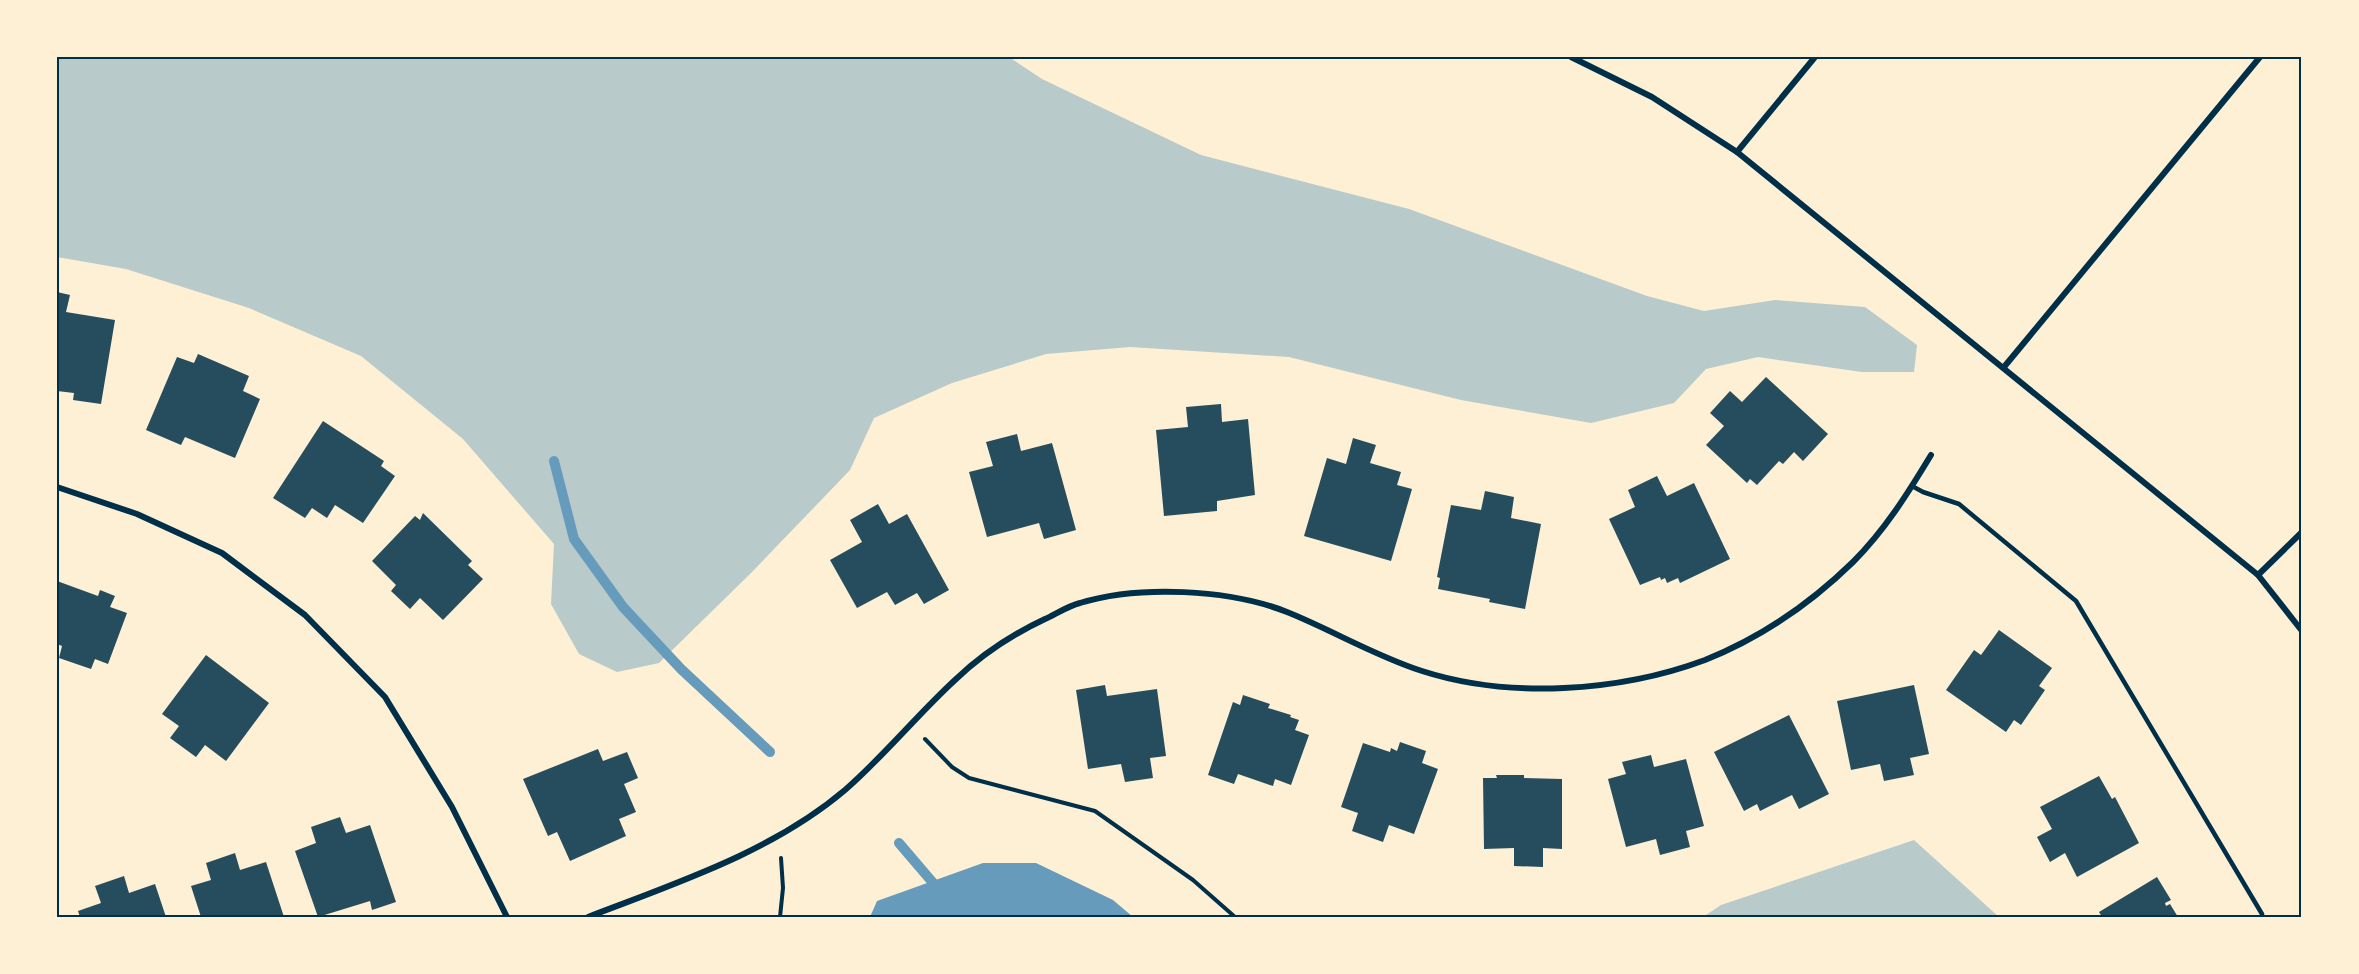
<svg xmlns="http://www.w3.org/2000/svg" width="2359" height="974" viewBox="0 0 2359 974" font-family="'Noto Sans',sans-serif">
<rect width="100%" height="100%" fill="#fdf0d5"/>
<g fill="#b9caca">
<path d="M57,57H1009L1042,79L1201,155L1409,209L1647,296L1704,311L1775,300L1865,307L1917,345L1914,372H1862L1758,357L1706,369L1674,403L1591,423L1461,400L1289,357L1130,347L1046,354L952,383L874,418L850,470L752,572L659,663L617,672L579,654L551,604L554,544L463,439L361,356L249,308L126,269L57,257Z"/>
<path d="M1914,840L1999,917H1703L1721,905Z"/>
</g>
<path fill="#669bbc" d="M983,863H1036L1113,900L1133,917H870L877,901Z"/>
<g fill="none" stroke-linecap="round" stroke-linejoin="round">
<g stroke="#669bbc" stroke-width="10">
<path d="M554,461L574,539L623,607L681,669L770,752"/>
<path d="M899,843L940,891"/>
</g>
</g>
<g fill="#264d5e">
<path d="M57,292L70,295L66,312L115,320L101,404L73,400L74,393L57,391Z"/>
<path d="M198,354L249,376L243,391L260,399L235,458L185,437L181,445L146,430L177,357L194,363Z"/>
<path d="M1766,377L1828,434L1803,461L1794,452L1783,464L1779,461L1757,485L1750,479L1747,483L1706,445L1724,426L1710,413L1730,391L1742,402Z"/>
<path d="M1221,404L1222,422L1248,419L1255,495L1217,501V511L1164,516L1156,430L1188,427L1186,407Z"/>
<path d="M323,421L384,461L381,466L395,476L363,523L335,505L327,518L312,508L305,518L273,498Z"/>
<path d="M1017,434L1021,451L1052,443L1076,530L1044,539L1039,523L987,537L969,472L993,466L986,442Z"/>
<path d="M1353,438L1376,445L1370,463L1401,472L1397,485L1412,489L1391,561L1304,536L1327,458L1346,464Z"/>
<path d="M1657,476L1667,496L1694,483L1730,559L1680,583L1678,578L1667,583L1665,578L1661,580L1660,577L1640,585L1609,519L1635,507L1628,490Z"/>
<path d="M1485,491L1514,497L1511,518L1541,524L1525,609L1489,602L1490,599L1438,589L1440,578L1437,577L1451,505L1481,510Z"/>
<path d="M878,504L889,524L907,514L949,590L924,604L917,593L895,605L887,592L857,608L830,560L862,542L850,520Z"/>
<path d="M423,513L472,561L468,565L483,579L443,620L420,598L410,609L391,591L396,585L372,561L415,516L420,520Z"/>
<path d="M57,581L98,596L100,590L115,596L110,607L127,613L108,664L95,659L91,669L59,658L62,646L57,644Z"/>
<path d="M1999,630L2052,668L2039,686L2045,690L2021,725L2014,720L2006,732L1946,690L1974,650L1981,655Z"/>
<path d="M206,655L269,703L226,761L205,745L196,757L170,738L179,726L162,714Z"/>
<path d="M1105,685L1107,696L1157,689L1166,756L1150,758L1153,778L1125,782L1121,764L1088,769L1076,690Z"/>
<path d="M1914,685L1929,754L1910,758L1914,775L1884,781L1880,764L1851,770L1837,701Z"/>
<path d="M1243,695L1270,704L1268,708L1291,715L1290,717L1299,720L1295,730L1309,735L1291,785L1275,779L1273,786L1238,774L1234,784L1208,775L1233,702L1240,705Z"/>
<path d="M1789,715L1829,794L1799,809L1792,795L1760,811L1757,804L1744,811L1714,752Z"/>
<path d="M1400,742L1426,751L1422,763L1438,769L1414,834L1389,825L1383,842L1352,831L1358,813L1341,807L1363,743L1390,752L1391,748L1397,751Z"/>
<path d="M598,749L603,761L627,752L638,778L624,784L636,812L619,819L626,836L570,861L557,832L548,836L523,779Z"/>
<path d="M1651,755L1654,767L1686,759L1704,826L1686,831L1690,847L1660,855L1656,839L1626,847L1608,779L1626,774L1622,762Z"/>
<path d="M1496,775H1524V778L1562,779V849L1543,848V867L1514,866V848L1484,849L1483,778H1497Z"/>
<path d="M2099,776L2112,799L2115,797L2139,843L2077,877L2065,853L2050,862L2037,837L2052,829L2040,807Z"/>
<path d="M340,817L346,833L370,825L396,902L372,910L370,901L318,917L295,851L316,843L311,827Z"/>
<path d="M235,853L240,870L266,862L284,917H201L191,886L211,880L206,863Z"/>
<path d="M124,876L129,893L155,884L166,917H80L78,911L101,903L95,886Z"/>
<path d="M2157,877L2171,900L2165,903L2166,906L2170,904L2178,917H2102L2099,912Z"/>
</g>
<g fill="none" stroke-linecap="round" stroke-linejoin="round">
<g stroke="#003049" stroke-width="4">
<path d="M925,739L952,767L969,778L1095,811L1193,880L1235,917"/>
<path d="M780,917L783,888L781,858"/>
</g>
<path stroke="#003049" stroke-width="4.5" d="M1912,486L1923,492L1959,504L2076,601L2262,914"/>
<g stroke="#003049" stroke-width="6">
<path d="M1571,57L1652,97L1737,152L2258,575L2302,631"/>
<path d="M1737,152L1815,57"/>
<path d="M2004,367L2260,57"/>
<path d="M57,487L137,514L222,553L305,615L385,697L452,807L507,917"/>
<path d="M2258,575L2302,532"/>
<path d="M588,917C676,883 772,852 845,790C884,756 917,715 955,680C981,655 1013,634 1045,619C1056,614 1068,606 1080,603C1139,585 1229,589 1287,612C1332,630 1375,656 1422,671C1509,699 1619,692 1705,660C1760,638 1811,603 1853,562C1885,530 1908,493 1931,455"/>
</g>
</g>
<rect width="2359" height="974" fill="none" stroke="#fdf0d5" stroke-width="117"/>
<rect x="58" y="58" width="2242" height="858" fill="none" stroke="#003049" stroke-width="2"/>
</svg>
